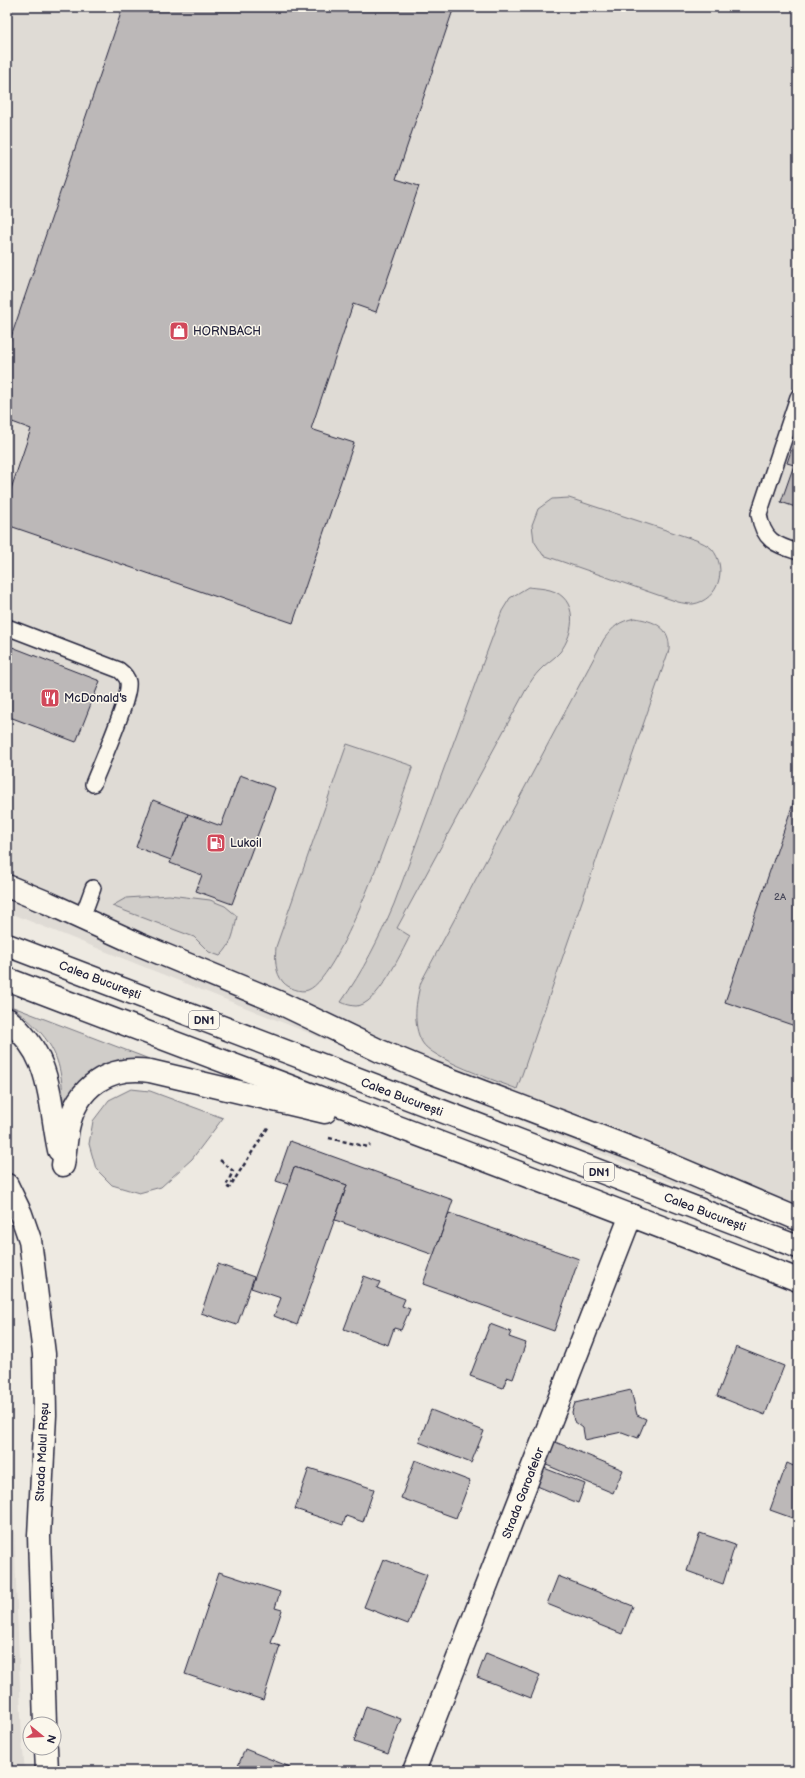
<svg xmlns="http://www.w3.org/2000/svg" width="805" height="1778" viewBox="0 0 805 1778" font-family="'Balsamiq Sans',sans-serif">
<rect width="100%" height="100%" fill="#eeeae2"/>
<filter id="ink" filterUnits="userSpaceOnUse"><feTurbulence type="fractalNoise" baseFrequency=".025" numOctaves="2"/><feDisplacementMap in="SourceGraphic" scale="8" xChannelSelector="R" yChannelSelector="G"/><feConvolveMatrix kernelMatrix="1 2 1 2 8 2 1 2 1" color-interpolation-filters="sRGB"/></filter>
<g filter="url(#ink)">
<g fill="#dfdbd5">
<path d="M7,7H798V1232L653,1175L329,1041L7,912Z"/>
<path d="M7,1345L22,1741L25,1771H7Z"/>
</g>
<g fill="#d0cdc9" stroke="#797882">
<path d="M569,498L696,540C701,542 708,545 712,549C728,568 719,600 693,604C688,604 682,603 678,602L543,555L534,541L532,525L538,509L552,499Z"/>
<path d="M528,587C535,588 543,588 550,590C579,598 575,633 560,652C554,659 545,664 539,671C535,675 531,681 528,686L397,928L410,936C401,953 377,1006 356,1006C351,1006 345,1004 341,1002C363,971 379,939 394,904L502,611L510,598Z"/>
<path d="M635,618C654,621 671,627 669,650L517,1089C497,1081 431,1059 422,1042C412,1024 416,1001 421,982L604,639C614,626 618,622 635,618Z"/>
<path d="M347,744L413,766C399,806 342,977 308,990C301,993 288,988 283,982C275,973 275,959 276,947Z"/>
<path d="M169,895L210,900L225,906L237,916C234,932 232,945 220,956L209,952L194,937L112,906L126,898Z"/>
<path d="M13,1007L157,1062L74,1090L63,1102C62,1054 50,1037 13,1007Z"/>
<path d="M131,1089L150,1091L223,1118L192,1159L161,1187L139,1193L112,1185L96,1169L89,1144L93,1121L109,1100Z"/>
</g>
<g fill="#bcb8b8" stroke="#22223b">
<path d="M123,7H454L396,179L419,186L398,249L376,312L353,304L311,429L354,443L293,623L7,525V501L31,429L7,420V349Z"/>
<path d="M798,430V508L781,502L794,465L787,463Z"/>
<path d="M7,645L100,681L76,742L7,716Z"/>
<path d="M240,775L275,788L232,904L196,891L202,875L170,863L188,814L221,826Z"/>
<path d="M798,789V1027L725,1002Z"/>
<path d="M153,800L188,814L171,860L136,847Z"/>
<path d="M290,1141L453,1200L434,1255L335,1220L347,1185L294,1167L288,1185L276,1181Z"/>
<path d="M294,1167L347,1185L297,1325L274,1316L281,1298L251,1288Z"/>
<path d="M449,1213L579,1259L554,1331L423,1284Z"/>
<path d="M218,1264L254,1277L237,1325L201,1313Z"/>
<path d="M364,1276L380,1282L377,1288L405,1299L402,1306L410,1309L401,1330L394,1328L388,1345L344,1329Z"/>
<path d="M490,1324L511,1332L509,1337L526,1343L513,1379L507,1377L503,1388L470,1376Z"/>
<path d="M736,1347L784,1366L765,1415L717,1396Z"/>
<path d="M631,1390L637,1415L646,1419L638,1438L622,1432L585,1440L583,1428L574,1421L572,1412L575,1403Z"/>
<path d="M431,1410L484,1431L471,1463L419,1442Z"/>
<path d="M553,1441L623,1470L613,1493L544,1464Z"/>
<path d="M415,1460L470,1481L456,1518L401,1498Z"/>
<path d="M787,1463L798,1468V1520L770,1510Z"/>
<path d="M309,1468L374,1489L363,1522L346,1516L343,1525L295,1509Z"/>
<path d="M544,1468L585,1484L578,1503L537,1486Z"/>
<path d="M700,1533L735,1545L723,1584L687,1571Z"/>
<path d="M383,1559L427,1575L408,1624L364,1607Z"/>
<path d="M219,1572L280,1592L275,1608L282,1610L271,1643L280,1646L263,1700L185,1674Z"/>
<path d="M558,1576L633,1606L622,1634L547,1604Z"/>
<path d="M486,1653L540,1675L531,1698L477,1677Z"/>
<path d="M366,1706L401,1719L388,1754L354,1742Z"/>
<path d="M245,1749L290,1767L288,1771H236Z"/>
</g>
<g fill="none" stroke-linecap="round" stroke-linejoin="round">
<g stroke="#22223b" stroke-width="18">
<g id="service">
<path d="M798,397L759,514C763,540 775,545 798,552"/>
<path d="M7,627L119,670C123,673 127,677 128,682C131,697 100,766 93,784"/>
<path d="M82,918L93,888"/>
</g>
</g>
<g stroke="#22223b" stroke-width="25">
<g id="minor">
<path d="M7,1185L21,1214L30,1240L44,1354L45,1415L39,1536L45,1724"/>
<path d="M46,1748L47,1771"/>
<path d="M414,1771L631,1215"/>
</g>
</g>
<g stroke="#22223b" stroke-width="25">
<g id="trunk">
<path d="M7,886L48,903L138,944L278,1002L380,1051L433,1073L633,1149L798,1219"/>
<path d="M7,945L798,1247"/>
<path d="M7,979C270,1080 535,1177 798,1280"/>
<path d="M7,1019C53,1057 48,1097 59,1150"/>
<path d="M63,1165C65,1153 66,1140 68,1128C77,1086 109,1065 150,1071L325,1112"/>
</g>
</g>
<g stroke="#22223b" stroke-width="2.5" stroke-dasharray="4 3" stroke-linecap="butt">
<path d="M329,1138L368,1147L370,1145"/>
<path d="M220,1160L233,1171L226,1186L229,1188L269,1126"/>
</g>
<use href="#service" stroke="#fbf7ec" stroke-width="15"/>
<use href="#minor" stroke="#fbf7ec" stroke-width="22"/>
<use href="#trunk" stroke="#fbf7ec" stroke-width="22"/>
</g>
</g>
<defs>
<g id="shop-square" transform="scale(1)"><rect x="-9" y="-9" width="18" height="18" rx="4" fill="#d1495b" stroke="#fbf7ec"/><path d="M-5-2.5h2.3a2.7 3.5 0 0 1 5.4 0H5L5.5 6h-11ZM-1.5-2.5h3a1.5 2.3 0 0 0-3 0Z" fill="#fff"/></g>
<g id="restaurant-square" transform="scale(1)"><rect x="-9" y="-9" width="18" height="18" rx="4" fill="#d1495b" stroke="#fbf7ec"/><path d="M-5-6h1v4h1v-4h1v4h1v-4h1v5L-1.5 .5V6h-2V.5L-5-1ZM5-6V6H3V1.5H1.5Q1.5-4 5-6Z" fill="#fff"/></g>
<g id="fuel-square" transform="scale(1)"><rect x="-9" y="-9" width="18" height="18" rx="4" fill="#d1495b" stroke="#fbf7ec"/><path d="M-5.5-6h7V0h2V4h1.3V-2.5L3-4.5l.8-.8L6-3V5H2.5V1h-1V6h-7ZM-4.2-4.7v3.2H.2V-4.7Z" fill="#fff"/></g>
</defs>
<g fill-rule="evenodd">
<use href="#shop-square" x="179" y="331"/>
<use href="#restaurant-square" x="50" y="698"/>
<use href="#fuel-square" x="216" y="843"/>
</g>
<g text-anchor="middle" stroke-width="3" stroke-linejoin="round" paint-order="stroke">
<g font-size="10" fill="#48485a">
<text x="780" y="900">2A</text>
</g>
<g fill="#fbf7ec" stroke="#636270" stroke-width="1">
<rect x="189" y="1011" width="30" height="18" rx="3"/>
<rect x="584" y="1163" width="30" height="18" rx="3"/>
</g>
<g font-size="11" font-weight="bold" fill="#22223b">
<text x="204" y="1024">DN1</text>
<text x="599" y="1176">DN1</text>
</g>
<g font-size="12" fill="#22223b" stroke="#fbf7ec" text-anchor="start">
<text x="193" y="335">HORNBACH</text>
<text x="64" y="702">McDonald's</text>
<text x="230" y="847">Lukoil</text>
</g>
<g font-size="12" fill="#22223b" stroke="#fbf7ec">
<text transform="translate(100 980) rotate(21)" y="4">Calea București</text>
<text transform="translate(402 1097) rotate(21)" y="4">Calea București</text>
<text transform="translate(705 1212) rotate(21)" y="4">Calea București</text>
<text transform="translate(42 1452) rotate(-87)" y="4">Strada Malul Roșu</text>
<text transform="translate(523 1493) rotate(-69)" y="4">Strada Garoafelor</text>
</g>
</g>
<rect width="805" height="1778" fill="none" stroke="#fbf7ec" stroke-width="24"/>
<rect x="12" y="12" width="781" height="1754" fill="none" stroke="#22223b" stroke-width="1.5" filter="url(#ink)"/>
<g transform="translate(42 1736) rotate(108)"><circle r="19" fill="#fbf7ec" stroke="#a4a2a5"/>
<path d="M0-3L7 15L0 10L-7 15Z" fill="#d1495b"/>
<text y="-6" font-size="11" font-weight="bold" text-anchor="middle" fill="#22223b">N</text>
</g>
</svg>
